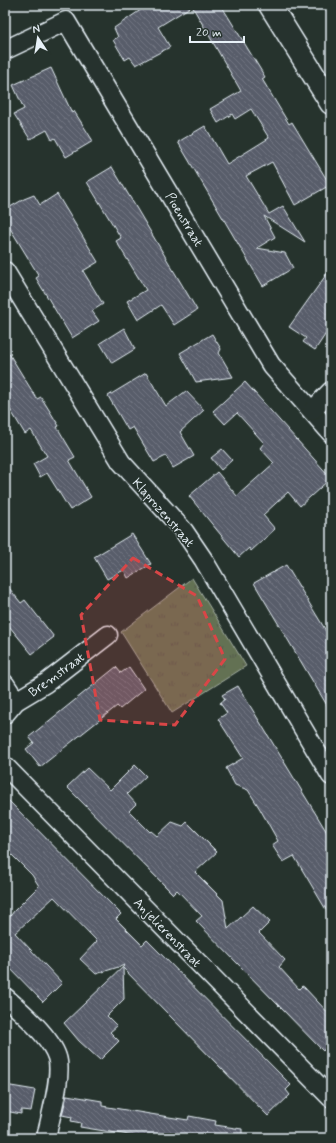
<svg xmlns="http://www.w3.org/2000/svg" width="336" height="1143" viewBox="0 0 336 1143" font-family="Mynerve,sans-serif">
<defs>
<pattern id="park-tufts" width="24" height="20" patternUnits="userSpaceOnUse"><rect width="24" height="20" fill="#647152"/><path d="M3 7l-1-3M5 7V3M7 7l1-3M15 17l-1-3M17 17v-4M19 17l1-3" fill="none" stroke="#545a4e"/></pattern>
<pattern id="building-back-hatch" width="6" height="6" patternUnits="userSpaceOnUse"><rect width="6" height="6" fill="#595d6b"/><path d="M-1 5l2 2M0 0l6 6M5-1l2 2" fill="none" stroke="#717581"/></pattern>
</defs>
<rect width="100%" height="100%" fill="#26332d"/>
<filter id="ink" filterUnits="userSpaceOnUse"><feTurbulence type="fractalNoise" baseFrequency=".025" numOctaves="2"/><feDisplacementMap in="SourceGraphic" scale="8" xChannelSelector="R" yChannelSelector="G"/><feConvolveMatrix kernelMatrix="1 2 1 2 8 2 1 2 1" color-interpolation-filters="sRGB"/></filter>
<g filter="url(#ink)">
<path fill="url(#park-tufts)" stroke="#a6b1a5" d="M192,578L246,666L172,713L121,632Z"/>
<g fill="url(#building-back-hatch)" stroke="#e8f1f8">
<path d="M148,5H221L265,77L262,79L289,124L292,122L330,185L295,205L272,162L246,176L269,214L283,206L305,242L264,216L275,237L257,248L285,253L293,268L263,286L178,142L205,126L227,164L269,138L251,109L235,119L232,114L218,123L210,109L241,91L192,6L158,27L170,47L136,65L130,57L125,60L113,40L118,37L114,28Z"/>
<path d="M51,68L72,113L74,111L93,141L66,157L55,138L52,140L47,130L30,139L14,114L24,109L13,85Z"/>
<path d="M112,167L197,310L174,325L161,305L138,320L127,301L146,290L116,241L121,238L87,182Z"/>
<path d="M57,194L98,262L83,271L103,304L92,311L99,321L72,338L36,278L39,276L5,220V210L24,199L34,195L40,205Z"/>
<path d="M331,268V326L315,350L303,342L306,338L289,327Z"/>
<path d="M124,328L135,349L112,363L100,343Z"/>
<path d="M212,334L221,349L219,353L233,377L196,382L180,353Z"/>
<path d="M5,347L37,399L41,397L59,426L57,427L75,457L69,460L91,497L70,510L47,473L40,477L33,464L47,456L31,430L25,434L5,401Z"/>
<path d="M146,373L166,406L186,391L204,410L180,432L194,456L173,468L166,456L154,462L133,427L128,430L108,396Z"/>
<path d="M245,382L331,478L300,506L288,492L263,515L275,529L251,551L249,548L239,557L189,496L217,472L237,496L274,463L260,448L264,443L237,413L225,424L213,411Z"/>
<path d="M222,449L232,460L221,470L211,458Z"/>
<path d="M132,534L151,564L128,578L124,570L107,579L94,557Z"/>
<path d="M286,565L331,639V712L254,583Z"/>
<path d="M5,583L21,603L25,600L54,637L32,654L5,621Z"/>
<path d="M116,667L121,673L129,667L144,689L120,709L117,706L40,767L26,749L34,743L29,737Z"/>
<path d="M238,686L331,839V918L294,856L283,862L272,845L278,841L260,809L248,790L235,785L226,768L243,758L218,719L227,713L220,703L225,699L222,695Z"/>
<path d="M135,765L146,776L127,794L136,804L129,811L150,832L151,831L157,836L172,822L183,826L187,822L217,852L195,872L223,900L228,929L253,906L270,922L259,933L285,960L279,967L299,989L302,986L304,987L331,1016V1042L323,1051L196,921L202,916L177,890L173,894L67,787L87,768L110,790Z"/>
<path d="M5,797L121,914L116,919L142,945L147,940L291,1085L286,1090L290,1095L268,1116L123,968L124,999L107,1016L117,1026L110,1032L119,1041L100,1060L79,1041L64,1023L125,965L96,974L80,959L97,941L54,897L15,933L62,983L43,1002L5,963V923L14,911L39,886L32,875L5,848Z"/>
<path d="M5,1085L35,1090L31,1111L21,1110V1114L5,1111Z"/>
<path d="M67,1095L102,1101V1106L150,1114L188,1120L189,1116L216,1121L215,1125L242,1129V1138H135V1136L80,1127L81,1123L71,1121L72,1117L62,1115Z"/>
</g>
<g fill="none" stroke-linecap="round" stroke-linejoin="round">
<g stroke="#e8f1f8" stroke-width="21">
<g id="street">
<path d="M5,50L66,21L271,365L331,433"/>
<path d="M5,271L121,462L184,531L203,559L331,776"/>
<path d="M312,411L331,391"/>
<path d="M5,684L16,701"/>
<path d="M5,714L16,701L46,683L108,635"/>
<path d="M5,766L331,1098"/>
<path d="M5,997C20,1010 51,1037 57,1057C63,1075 50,1118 46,1138"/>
</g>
</g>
<g stroke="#e8f1f8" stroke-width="25">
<path id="secondary" d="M270,5L331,103"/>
</g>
<use href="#street" stroke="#26332d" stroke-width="18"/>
<use href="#secondary" stroke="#26332d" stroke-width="22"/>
</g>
</g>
<path fill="#d94647" fill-opacity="0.2" stroke="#d94647" stroke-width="3" stroke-dasharray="8 5" stroke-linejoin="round" d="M133,558L197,596L225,659L175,725L100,720L81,615Z"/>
<g text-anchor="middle" stroke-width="3" stroke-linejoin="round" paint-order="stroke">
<g font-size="13" fill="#e8f1f8" stroke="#26332d">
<text transform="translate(185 219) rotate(59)" y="5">Pioenstraat</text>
<text transform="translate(164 512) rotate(49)" y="5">Klaprozenstraat</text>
<text transform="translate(56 674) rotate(-36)" y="5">Bremstraat</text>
<text transform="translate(168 932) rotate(46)" y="5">Anjelierenstraat</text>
</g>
</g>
<rect width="336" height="1143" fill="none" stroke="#26332d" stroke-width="20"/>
<rect x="10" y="10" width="316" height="1123" fill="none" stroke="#e8f1f8" stroke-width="1.5" filter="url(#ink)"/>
<g transform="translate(38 38) rotate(348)" stroke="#26332d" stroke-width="3" paint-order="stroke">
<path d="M0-3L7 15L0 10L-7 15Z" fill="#e8f1f8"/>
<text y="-6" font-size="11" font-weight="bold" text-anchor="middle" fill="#e8f1f8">N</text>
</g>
<path d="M190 36v6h54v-6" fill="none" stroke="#e8f1f8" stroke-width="2"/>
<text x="196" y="36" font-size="12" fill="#e8f1f8" stroke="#26332d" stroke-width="3" paint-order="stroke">20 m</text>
</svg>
